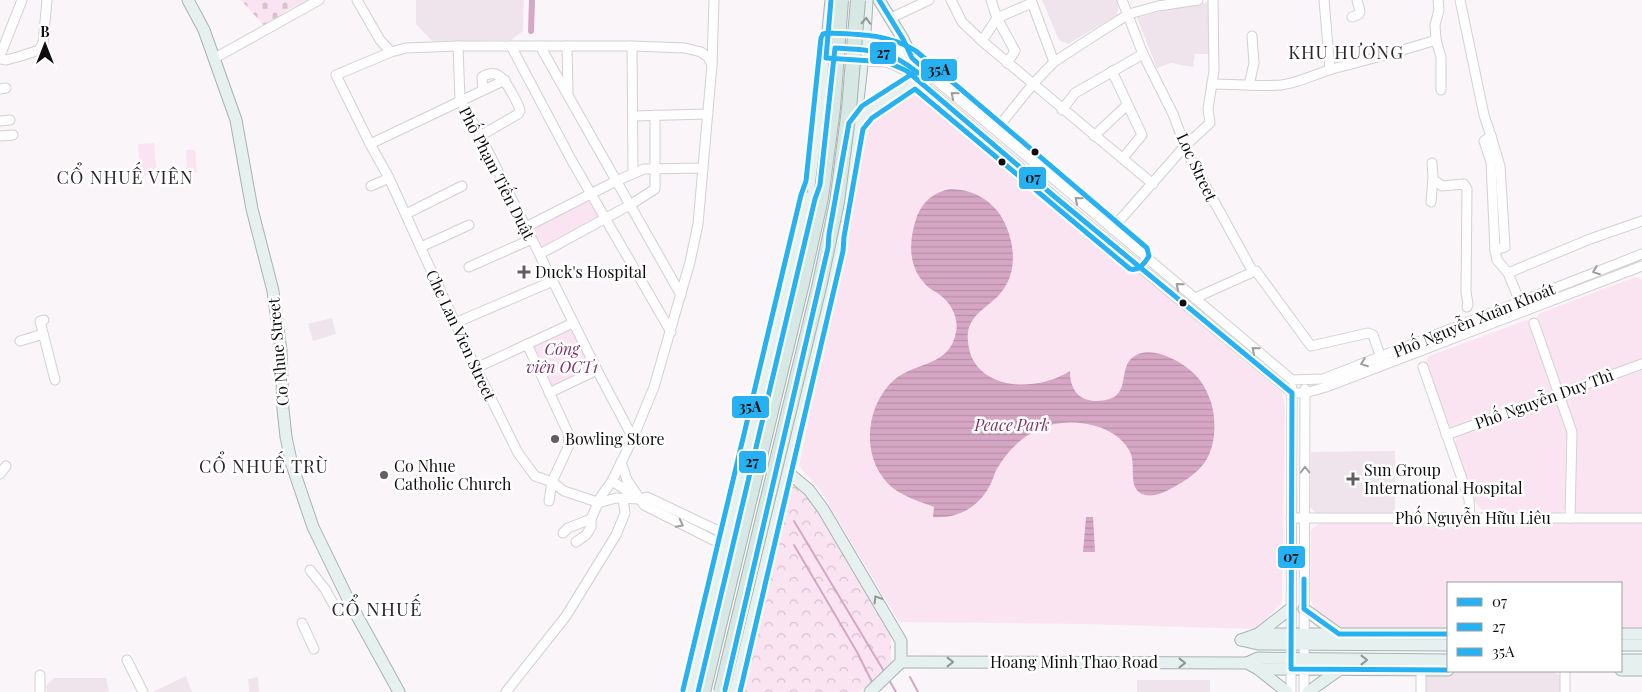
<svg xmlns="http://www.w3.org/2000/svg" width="1642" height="692" viewBox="0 0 1642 692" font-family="'Playfair Display',serif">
<defs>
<pattern id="forest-crowns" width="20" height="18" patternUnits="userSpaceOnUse" patternTransform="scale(1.25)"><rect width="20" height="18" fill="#fbe4f1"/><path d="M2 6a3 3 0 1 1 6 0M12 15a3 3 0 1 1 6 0" fill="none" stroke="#d6c2cd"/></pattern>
<pattern id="cemetery-stones" width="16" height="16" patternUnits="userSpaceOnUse" patternTransform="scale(1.25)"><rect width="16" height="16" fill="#fbe4f1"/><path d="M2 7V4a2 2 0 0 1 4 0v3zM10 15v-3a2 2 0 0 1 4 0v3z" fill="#d6c2cd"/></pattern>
<pattern id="water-rules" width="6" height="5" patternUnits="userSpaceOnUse" patternTransform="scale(1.25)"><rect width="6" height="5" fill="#d6a7c4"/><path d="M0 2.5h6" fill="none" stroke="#b78fa7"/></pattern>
</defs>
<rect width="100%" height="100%" fill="#faf5f8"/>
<g fill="#efe4eb">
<path d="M416,0H524L523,31L511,40L432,41L416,24Z"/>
<path d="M1042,0H1117L1119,5L1117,15L1068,44L1059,40Z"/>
<path d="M1210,2L1209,54H1195L1193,67L1171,63L1157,68L1137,18L1176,7Z"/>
<path d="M332,318L336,334L313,341L308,324Z"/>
<path d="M1395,451V516H1319L1310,507L1311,452Z"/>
<path d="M1431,672H1554L1560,676L1562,681L1563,692H1423L1424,679Z"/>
<path d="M186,676L192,692H153Z"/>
<path d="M258,677L259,692H249L248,679Z"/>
<path d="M54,678H106L109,692H47L46,686Z"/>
<rect x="1137" y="680" width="73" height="12"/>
</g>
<g fill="#fbe4f1">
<path d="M920,89L1282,393L1285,406L1282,603L1255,629L1085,624L899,622L820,490L799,466L866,138L873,121L879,112Z"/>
<path d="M154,143L157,175L140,176L138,144Z"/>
<path d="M186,150H195L197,173L187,172Z"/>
<path d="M591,196L602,217L542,249L533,226Z"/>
<path d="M1635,277L1642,280V359L1568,388L1559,383L1536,319L1538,314Z"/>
<path d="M1527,320L1532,325L1554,386L1552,393L1456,430L1450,427L1428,371L1426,361L1429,356Z"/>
<path d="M567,328L574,331L590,363L589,371L553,387L549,386L533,349L534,346Z"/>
<path d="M1642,365V516L1582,514L1576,512L1574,507L1575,429L1564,401L1572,391Z"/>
<path d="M1552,399L1560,402L1568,427V505L1566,510L1558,514L1487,512L1481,509L1474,501L1454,444L1458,434Z"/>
<path d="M1322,521L1642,523V629H1621V583H1448V628H1343L1315,611L1310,598L1311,530Z"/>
</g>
<path fill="url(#forest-crowns)" d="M790,483L804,493L817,510L891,636V664L887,670L860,692H735L785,484Z"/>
<path fill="url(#cemetery-stones)" d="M241,0H309L287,10L266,28Z"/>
<g fill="url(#water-rules)">
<path d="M950,189C970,189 987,197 999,213C1015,237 1020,272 999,295C988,307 971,314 968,332C967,340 969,351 972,358C990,393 1042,389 1070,371C1070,388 1077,400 1095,401C1101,401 1109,400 1114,397C1127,389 1121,370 1130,360C1147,340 1187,363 1199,379C1204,385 1208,394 1211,402C1217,422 1216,451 1201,467C1194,475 1183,482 1174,487C1165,492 1156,497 1145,495C1126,490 1137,465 1130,452C1117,425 1076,418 1050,425C1028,431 1010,447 998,467C994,473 993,481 989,487C978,508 956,519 933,517L934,507C919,501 906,498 893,488C860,461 864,407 894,380C916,361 950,367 956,332C959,318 951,303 940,295C935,291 929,289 925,284C907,265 909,239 917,216C923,201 934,192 950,189Z"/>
<path d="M1086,517H1093L1095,552H1083Z"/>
</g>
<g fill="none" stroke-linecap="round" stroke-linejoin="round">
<g stroke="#d6a7c4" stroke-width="2">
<path d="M794,521L885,673"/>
<path d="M794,545L857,652L873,684"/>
<path d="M910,677L918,692"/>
<path d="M889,680L896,692"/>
</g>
<path stroke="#d6a7c4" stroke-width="6" d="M531,31L532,0"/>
<g stroke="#d3d0d2" stroke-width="11">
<g id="minor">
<path d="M357,0L380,40L391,52"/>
<path d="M951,0L962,22L982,41L1153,184"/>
<path d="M991,0L997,18L1015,51L1007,63"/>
<path d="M1031,0L1054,62"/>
<path d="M1122,0L1143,54L1173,114L1188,154L1253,272L1195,298"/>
<path d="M1324,0L1330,70"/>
<path d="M1438,0L1439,10L1435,25L1436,40L1441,57V90"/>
<path d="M1460,0L1484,115L1491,136L1484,141L1491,162L1495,250L1497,260L1508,273L1522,307"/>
<path d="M1352,17L1359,14L1360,11L1357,0"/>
<path d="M891,18L929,0"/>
<path d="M982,41L997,18L1032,3"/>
<path d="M865,43C903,44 910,56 936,80L1292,380"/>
<path d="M458,46L460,100L478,131L597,370L633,438L612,481"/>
<path d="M511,46L572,161L671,332"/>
<path d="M540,46L681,295"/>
<path d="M567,46L568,93"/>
<path d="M632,46L633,173"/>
<path d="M0,56L22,0"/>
<path d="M215,58L319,0"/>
<path d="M0,59L6,60L21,56L39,50L43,43L47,0"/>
<path d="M863,61L887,62L907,71L1055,197L1292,393"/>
<path d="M712,65L714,0"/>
<path d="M1112,71L1142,135L1123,158"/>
<path d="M1212,84C1236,84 1258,87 1281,85C1299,83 1315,74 1332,69C1367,60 1401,51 1436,40"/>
<path d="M1249,85L1254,63L1252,36"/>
<path d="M0,89L6,88"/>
<path d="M1062,110L1075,93L1143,54"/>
<path d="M633,116L708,114"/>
<path d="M0,121L10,120"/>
<path d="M996,130L1033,84L1054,62L1097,34L1129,14L1158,6L1198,0"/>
<path d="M0,136L13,135"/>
<path d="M480,136L518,114L520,111C519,105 515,99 512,93C505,81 498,67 482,77L483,90"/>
<path d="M1094,136L1127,105"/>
<path d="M1491,136L1500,166L1505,247L1495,250"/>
<path d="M370,144L505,80"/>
<path d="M1433,182H1437L1442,186L1464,184L1467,189L1466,292L1468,304L1467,307"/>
<path d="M371,186L389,178"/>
<path d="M1431,202L1433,177L1432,163"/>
<path d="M406,214L462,186"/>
<path d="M526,227L616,181L644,169L703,168"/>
<path d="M1112,229L1185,146L1210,123L1208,109L1214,71L1213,0"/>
<path d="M421,247L469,225"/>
<path d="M540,254L630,205L655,189V115"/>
<path d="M469,267L532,239"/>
<path d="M1256,271L1311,346L1368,333L1373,335L1382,361"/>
<path d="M1508,273L1590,239L1642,221"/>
<path d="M44,320L40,321L55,380"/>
<path d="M455,323L553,281"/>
<path d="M1534,323L1572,432L1570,518"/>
<path d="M20,341L43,334"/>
<path d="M527,344L568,433L569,445L552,482L549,501"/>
<path d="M1423,367L1469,499L1470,519"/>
<path d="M476,368L573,323"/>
<path d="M1292,380L1323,379L1642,254"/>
<path d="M549,393L597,370"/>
<path d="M1292,393H1305L1326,387L1642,266"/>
<path d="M1446,435L1642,364"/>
<path d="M633,438L654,387L690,262L698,224L712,65L708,57L701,52L685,48L632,46H458L406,48L391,52L336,75L370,144L389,178L472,360L518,453L535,476L552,482L564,491L597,502L612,481L640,499"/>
<path d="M621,462L627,480L644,505L725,546"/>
<path d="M0,474L6,466"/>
<path d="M1291,518H1642"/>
<path d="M563,533L568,528L591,519"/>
<path d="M576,542L586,535L591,527V519L598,503L616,498L640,499L647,497L727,535"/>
<path d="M310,570L325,589L336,609"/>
<path d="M302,623L314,649"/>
<path d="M127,660L143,692"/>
<path d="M1565,671V692"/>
<path d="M40,675V692"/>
<path d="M506,692L566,616L616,535L625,513L623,498"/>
<path d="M1291,692L1292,388"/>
<path d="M1304,692L1305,389"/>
<path d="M1421,692V670"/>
</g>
</g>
<g stroke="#a5b4b3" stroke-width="13">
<g id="major">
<path d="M188,0L204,30L236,120L252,209L273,291L281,350L283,409L286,437L292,465L313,527L350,603L399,692"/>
<path d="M879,0L903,39L912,58"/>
<path d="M856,126L867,112L916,80"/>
<path d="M843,203C854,136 864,68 867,0"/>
<path d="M811,210L814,197L813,183L831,0"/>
<path d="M784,469L809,490L823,509L901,641V662L870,692"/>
<path d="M1304,609L1339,634"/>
<path d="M1621,634H1642"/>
<path d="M1258,636V634L1290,609"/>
<path d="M1241,640L1258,634H1448"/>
<path d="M1241,640L1258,644L1448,645"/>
<path d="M1621,645H1642"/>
<path d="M1621,660H1642"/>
<path d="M901,662L1247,663L1258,658L1448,660"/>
<path d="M1247,663L1258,669L1448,670"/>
<path d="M1258,667V669L1287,692"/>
<path d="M1621,670H1642"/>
<path d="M690,692L808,198"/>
<path d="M732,692L836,249V236L838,226"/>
<path d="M1308,692L1339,670"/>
</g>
</g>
<use href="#minor" stroke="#fefefe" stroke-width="9"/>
<use href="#major" stroke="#e6f0ef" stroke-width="11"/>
<g stroke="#a5b4b3" stroke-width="16" stroke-linecap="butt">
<g id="highway-bridge">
<path d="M703,692L803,279L821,198L833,108L841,0"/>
<path d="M721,692L820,283L837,202L849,109L858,0"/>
</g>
</g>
<use href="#highway-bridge" stroke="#d6e7e4" stroke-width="14"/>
<g stroke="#fff" stroke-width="9">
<g id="bus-1">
<path d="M831,0L826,58L887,62L907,71L1055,197L1292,393L1291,669L1448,670"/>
<path d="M879,0L903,39L912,58L932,76"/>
<path d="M1304,579V609L1339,634H1448"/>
</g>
</g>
<g stroke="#fff" stroke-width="9">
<path id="bus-2" d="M698,692L815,199L820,185L835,48C870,50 890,49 918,73L912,74L862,106L849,123L829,234L828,248L725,690"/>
</g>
<g stroke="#fff" stroke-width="9">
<path id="bus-3" d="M683,690L801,195L806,181L821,38L823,34L828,33C859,34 889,34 916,51L1147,248L1149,256C1145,263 1139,272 1130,269L915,89L872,118L863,129L844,237L843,251L740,692"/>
</g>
<use href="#bus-1" stroke="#26b1f3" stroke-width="5"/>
<use href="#bus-2" stroke="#26b1f3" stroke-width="5"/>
<use href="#bus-3" stroke="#26b1f3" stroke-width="5"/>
</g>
<defs><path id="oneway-chevron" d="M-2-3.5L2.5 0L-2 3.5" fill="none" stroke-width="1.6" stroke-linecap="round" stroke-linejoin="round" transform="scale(1.25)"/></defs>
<g stroke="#909595">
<use href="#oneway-chevron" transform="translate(866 21) rotate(-87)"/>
<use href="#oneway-chevron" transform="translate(877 599) rotate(-121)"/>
<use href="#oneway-chevron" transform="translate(1364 660)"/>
<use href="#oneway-chevron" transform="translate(950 662)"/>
<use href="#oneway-chevron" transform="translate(1182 663)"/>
</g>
<g stroke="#9f9e9e">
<use href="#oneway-chevron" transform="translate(954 95) rotate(-140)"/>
<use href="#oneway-chevron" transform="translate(1078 200) rotate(-140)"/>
<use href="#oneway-chevron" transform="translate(1596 271) rotate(159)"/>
<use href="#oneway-chevron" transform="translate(1179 286) rotate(-140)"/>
<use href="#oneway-chevron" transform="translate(1255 350) rotate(-140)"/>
<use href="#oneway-chevron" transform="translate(1364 363) rotate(159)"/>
<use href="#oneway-chevron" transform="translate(1305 470) rotate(-90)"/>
<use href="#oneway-chevron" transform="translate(680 524) rotate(27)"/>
</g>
<g fill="#100d0e" stroke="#fff" stroke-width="2">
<circle cx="1035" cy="152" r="4.5"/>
<circle cx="1002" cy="162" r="4.5"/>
<circle cx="1183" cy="303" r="4.5"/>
</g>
<g fill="#625e60" stroke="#fff" stroke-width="2">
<path d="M521.5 264.5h5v5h5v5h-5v5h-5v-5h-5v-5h5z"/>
<circle cx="555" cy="439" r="5"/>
<circle cx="384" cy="475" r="5"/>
<path d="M1350.5 471.5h5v5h5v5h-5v5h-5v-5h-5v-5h5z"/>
</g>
<g text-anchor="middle" stroke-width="5" stroke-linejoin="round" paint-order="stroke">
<g font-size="16" fill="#100d0e" stroke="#fff">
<text transform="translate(1197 167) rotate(65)" y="6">Loc Street</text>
<text transform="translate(497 173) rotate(63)" y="6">Phố Phạm Tiến Duật</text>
<text transform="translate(1474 320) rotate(-22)" y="6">Phố Nguyễn Xuân Khoát</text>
<text transform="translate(461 335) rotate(65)" y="6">Che Lan Vien Street</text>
<text transform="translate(278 352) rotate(-95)" y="6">Co Nhue Street</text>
<text transform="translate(1544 399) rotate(-20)" y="6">Phố Nguyễn Duy Thì</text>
<text x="1473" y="524">Phố Nguyễn Hữu Liêu</text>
<text x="1074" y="668">Hoang Minh Thao Road</text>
</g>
<g font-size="16" fill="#100d0e" stroke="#fff" text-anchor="start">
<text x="535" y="278">Duck's Hospital</text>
<text x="565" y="445">Bowling Store</text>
<text x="394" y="472">Co Nhue<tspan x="394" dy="18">Catholic Church</tspan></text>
<text x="1364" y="476">Sun Group<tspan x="1364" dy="18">International Hospital</tspan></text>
</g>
<g font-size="16" font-style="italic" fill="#813367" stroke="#fff">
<text x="562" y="355">Công<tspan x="562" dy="18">viên OCT1</tspan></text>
<text x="1012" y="431">Peace Park</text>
</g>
<g font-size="18" letter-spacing="1" fill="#2d272b" stroke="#fff">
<text x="1346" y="59">KHU HƯƠNG</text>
<text x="125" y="184">CỔ NHUẾ VIÊN</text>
<text x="264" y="473">CỔ NHUẾ TRÙ</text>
</g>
<g font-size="19" letter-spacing="1" fill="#2d272b" stroke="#fff">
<text x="377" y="616">CỔ NHUẾ</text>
</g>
</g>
<g stroke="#fff" stroke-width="2">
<rect x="869" y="41" width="28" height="24" rx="5" fill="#26b1f3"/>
<rect x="920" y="58" width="38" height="24" rx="5" fill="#26b1f3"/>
<rect x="1018" y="166" width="29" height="24" rx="5" fill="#26b1f3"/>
<rect x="731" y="395" width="39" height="24" rx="5" fill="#26b1f3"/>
<rect x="738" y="450" width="29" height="24" rx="5" fill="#26b1f3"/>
<rect x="1277" y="545" width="29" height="24" rx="5" fill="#26b1f3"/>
</g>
<g font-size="14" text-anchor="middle" font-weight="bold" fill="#111">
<text x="883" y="58">27</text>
<text x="939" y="75">35A</text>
<text x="1033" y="183">07</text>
<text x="750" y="412">35A</text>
<text x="752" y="467">27</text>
<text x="1291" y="562">07</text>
</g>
<rect x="1447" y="582" width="175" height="90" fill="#ffffff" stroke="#9f9e9f"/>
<rect x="1457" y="598" width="25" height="8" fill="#26b1f3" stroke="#9f9e9f"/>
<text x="1492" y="607" font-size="15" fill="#100d0e">07</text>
<rect x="1457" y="623" width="25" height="8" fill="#26b1f3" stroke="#9f9e9f"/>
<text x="1492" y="632" font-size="15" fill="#100d0e">27</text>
<rect x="1457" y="648" width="25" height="8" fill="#26b1f3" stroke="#9f9e9f"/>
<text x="1492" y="657" font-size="15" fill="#100d0e">35A</text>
<g transform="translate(45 45)" stroke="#ffffff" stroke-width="4" paint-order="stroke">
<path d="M0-4L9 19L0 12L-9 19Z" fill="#100d0e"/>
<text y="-8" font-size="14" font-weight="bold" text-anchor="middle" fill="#100d0e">B</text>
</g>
</svg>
